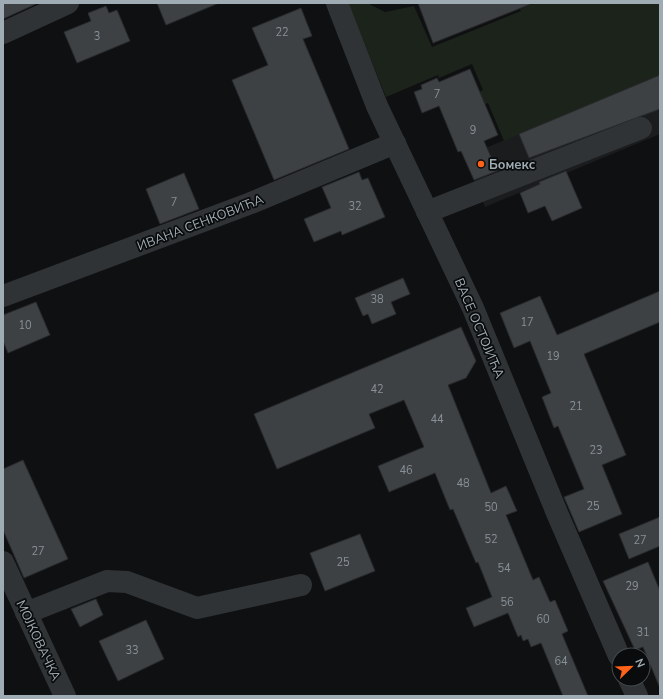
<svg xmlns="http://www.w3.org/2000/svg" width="663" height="699" viewBox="0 0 663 699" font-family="'Nunito Sans',sans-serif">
<rect width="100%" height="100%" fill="#0f1011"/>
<path fill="#1b1c1e" d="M660,75V134L485,207L464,157Z"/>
<path fill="#1c231b" d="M348,3H367L385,12L414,6L432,47L521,11L520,9L535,3H660V75L504,141L488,103L451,118L446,106L483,90L472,64L439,78L438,75L386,97Z"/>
<g fill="#3e4144" stroke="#292a2d">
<path d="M3,3H38L3,19Z"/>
<path d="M157,3H219L166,25Z"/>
<path d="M418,3H531V4L433,43Z"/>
<path d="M106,6L109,13L117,10L130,41L77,63L64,32L91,21L88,13Z"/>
<path d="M301,8L312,36L303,39L349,149L274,180L232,80L268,65L252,28Z"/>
<path d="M470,69L498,135L484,141L497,171L474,180L461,151L458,152L439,106L422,113L414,92L422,89L421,85L437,78L439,82Z"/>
<path d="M660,75V109L529,158L519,134Z"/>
<path d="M566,171L582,208L552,221L545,206L528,213L520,193L540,184L539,182Z"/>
<path d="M359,172L362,180L368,178L385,217L342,235L341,231L314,242L304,219L331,208L322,187Z"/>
<path d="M184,173L199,209L160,224L146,189Z"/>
<path d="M403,278L410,294L391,302L396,314L372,324L368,314L363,316L355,298Z"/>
<path d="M660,291V322L584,354L626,455L602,465L622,514L579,532L564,497L584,489L558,426L554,428L542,397L551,393L530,341L514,348L500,313L540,296L557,335Z"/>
<path d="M36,302L50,335L8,353L3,341V315Z"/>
<path d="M461,327L476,361L466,378L448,385L491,493L506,486L517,511L506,515L533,580L539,577L550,602L555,600L568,631L562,634L588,696H563L541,643L531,647L528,639L523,641L521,635L518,637L508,613L474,627L466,608L492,597L478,562L476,563L453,509L450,510L435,473L389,492L378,466L424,447L404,400L369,414L375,428L277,469L254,414Z"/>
<path d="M23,460L68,559L24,578L3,530V469Z"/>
<path d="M660,517V546L629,559L619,534Z"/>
<path d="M360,534L375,571L325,591L310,553Z"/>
<path d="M648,562L660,591V688L643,647L635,650L603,581Z"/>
<path d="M96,599L103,615L80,627L71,609Z"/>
<path d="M146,620L164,659L118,681L99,641Z"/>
</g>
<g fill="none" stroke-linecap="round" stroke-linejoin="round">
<g stroke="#303336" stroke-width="22">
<path d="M337,3L377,106L473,308L557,513L619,656"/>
<path d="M3,33L68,3"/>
<path d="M427,212L641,128"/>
<path d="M3,296L251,203L395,143"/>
<path d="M3,562L65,696"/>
<path d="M26,613L107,581L127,582L197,608L301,585"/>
<path d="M629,679L637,696"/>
</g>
</g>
<circle fill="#ff6319" stroke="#0a0b0c" stroke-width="1.5" cx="481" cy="164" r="4"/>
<g text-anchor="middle" stroke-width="3.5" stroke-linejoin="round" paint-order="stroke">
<g font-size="11" fill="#879197">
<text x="282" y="36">22</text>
<text x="97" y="40">3</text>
<text x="437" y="98">7</text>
<text x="473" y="134">9</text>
<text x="174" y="206">7</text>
<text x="355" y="210">32</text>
<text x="377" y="303">38</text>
<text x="527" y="326">17</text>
<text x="25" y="329">10</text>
<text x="553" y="360">19</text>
<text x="377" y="393">42</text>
<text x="576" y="410">21</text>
<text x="437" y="423">44</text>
<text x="596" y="454">23</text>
<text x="406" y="474">46</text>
<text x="463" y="487">48</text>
<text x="593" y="510">25</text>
<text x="491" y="511">50</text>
<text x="491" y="543">52</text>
<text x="640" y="544">27</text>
<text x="38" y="555">27</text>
<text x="343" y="566">25</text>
<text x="504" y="572">54</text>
<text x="632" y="590">29</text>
<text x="507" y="606">56</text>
<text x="543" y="623">60</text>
<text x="643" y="636">31</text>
<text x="132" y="654">33</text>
<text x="561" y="665">64</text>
</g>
<g font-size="13" font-weight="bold" fill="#9facb3" stroke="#0a0b0c" text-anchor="start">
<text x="489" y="169">Бомекс</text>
</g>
<g font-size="13" fill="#9facb3" stroke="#0a0b0c">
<text transform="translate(200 222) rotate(-21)" y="5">ИВАНА СЕНКОВИЋА</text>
<text transform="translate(480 328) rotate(67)" y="5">ВАСЕ ОСТОЈИЋА</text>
<text transform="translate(39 640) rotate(65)" y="5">МОЈКОВАЧКА</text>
</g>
</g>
<rect width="663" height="699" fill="none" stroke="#9facb3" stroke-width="8"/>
<g transform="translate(631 667) rotate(67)"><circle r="19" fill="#0a0b0c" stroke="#464b4f"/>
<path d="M0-3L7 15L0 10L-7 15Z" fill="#ff6319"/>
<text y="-6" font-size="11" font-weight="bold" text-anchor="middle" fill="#9facb3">N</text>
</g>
</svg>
